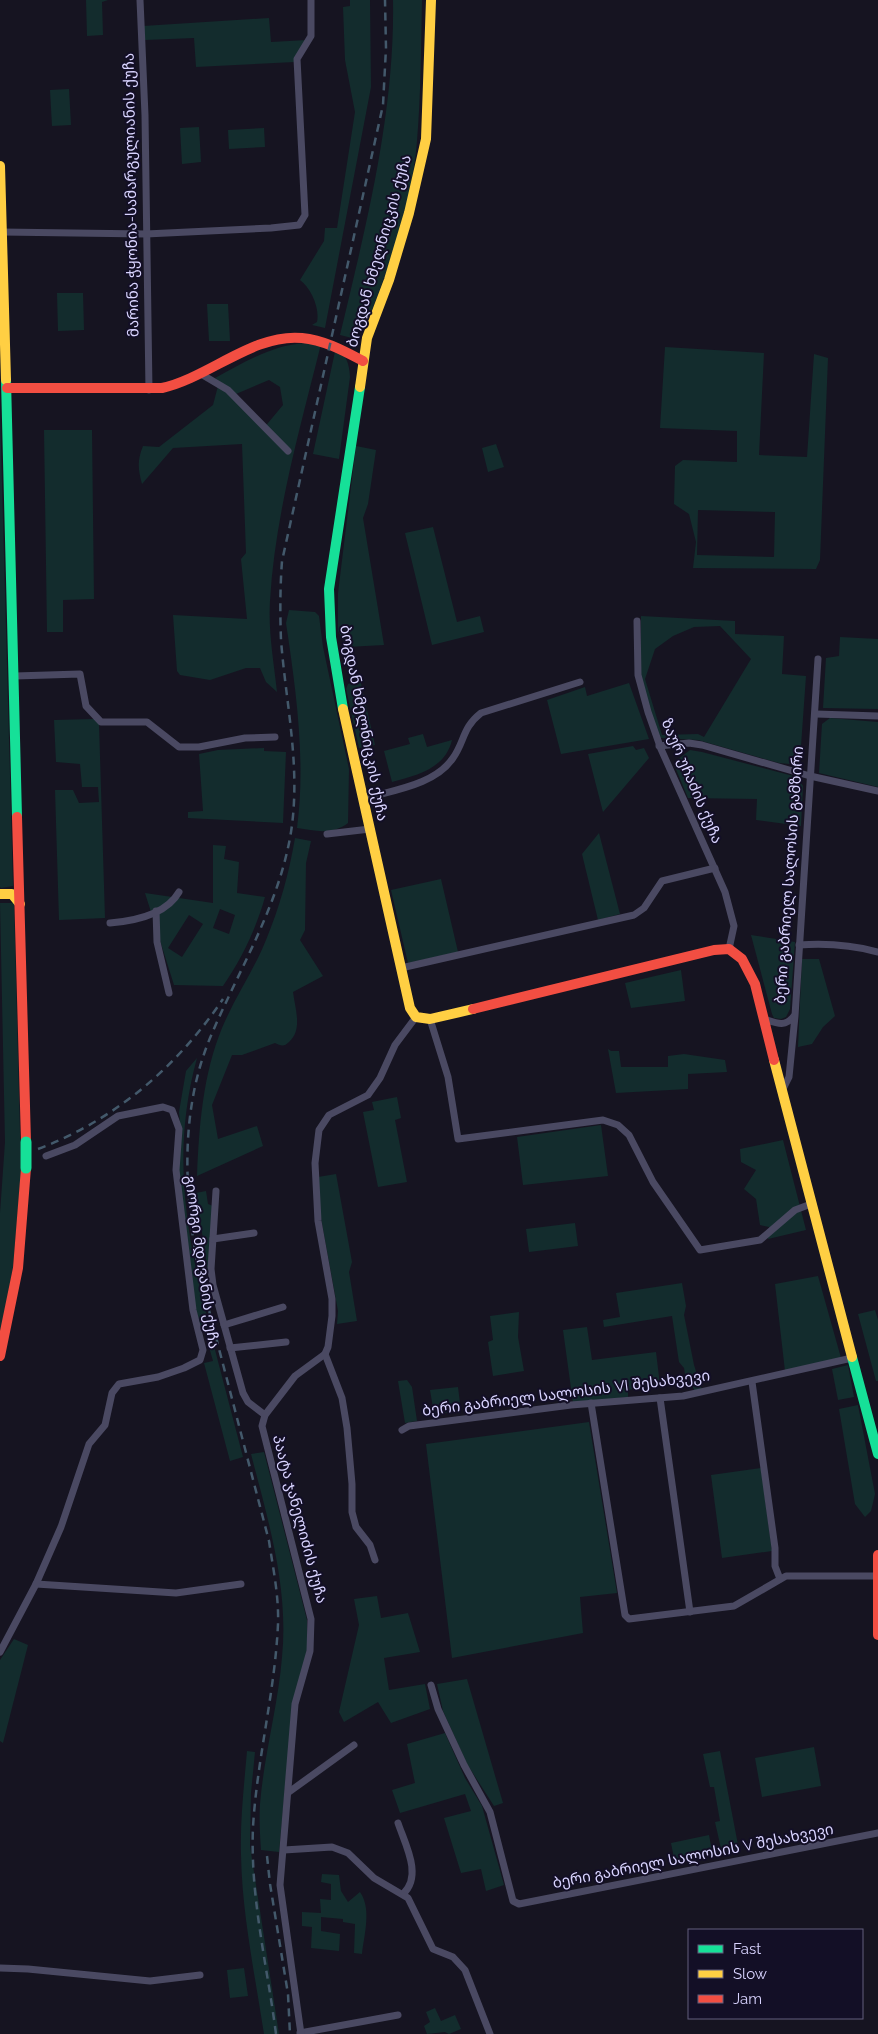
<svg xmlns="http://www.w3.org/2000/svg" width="878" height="2034" viewBox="0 0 878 2034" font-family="Raleway,'Noto Sans Georgian',sans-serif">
<rect width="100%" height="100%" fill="#161421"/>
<g fill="#132c2d" fill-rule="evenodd">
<path d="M86,0H108L102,2L103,35L87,36Z"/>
<path d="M350,0H370L371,87L325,328L312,325L317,322C320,308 311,288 300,280L324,241L325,228H337L355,112L345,60L343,7L350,6Z"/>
<path d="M393,0H422C421,47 421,94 417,141C413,196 392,259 372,310L363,315L357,335L352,338L340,335C366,226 395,113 393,0Z"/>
<path d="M269,18L271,42L307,40L295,62L196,67L194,38L145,40L143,26Z"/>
<path d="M69,89L71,125L52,126L50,90Z"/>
<path d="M199,127L201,162L182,164L180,128Z"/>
<path d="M264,128L265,147L229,149L228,130Z"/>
<path d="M57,293H83L84,330L58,331Z"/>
<path d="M207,304H228L230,341H209Z"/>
<path d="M305,343L321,344C300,429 275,514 270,601C268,632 274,663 277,692L266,682L260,668H246L210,680L180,675L177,671L173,615L247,619L241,559L246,553L242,444L173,448L142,484C138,469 137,461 143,446L159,447L213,405L218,386L229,393L263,429L283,405L280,387L269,380L236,394L215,378C243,363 272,345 305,343Z"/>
<path d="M336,347C347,357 349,363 350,377L339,459L313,454Z"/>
<path d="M665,347L764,353L759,455L807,457L814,354L828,358L820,560L816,569L693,568L696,542L689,514L674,504L675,466L683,460L737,462V431L660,428ZM698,510L775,512L774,557L697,555Z"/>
<path d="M0,409L13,886L1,888L0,887Z"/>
<path d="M44,430H92L94,599L63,600V632H47Z"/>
<path d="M496,444L504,467L488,472L482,448Z"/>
<path d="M356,446L376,450L368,504L363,518L384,645L347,647L338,631V593Z"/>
<path d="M433,527L457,622L480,616L484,632L432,645L405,533Z"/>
<path d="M289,610L315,612L319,616L323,647L349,769L348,823C332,835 316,831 297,828C306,761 296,690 286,623Z"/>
<path d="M641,616L735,621V634L784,636L782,674L806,676L800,760L790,764L779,763L698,740L660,738L645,696L641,674ZM720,626L751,659L704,737L698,734L662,735L645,679L655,649L673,636L694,627Z"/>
<path d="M840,637L878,639V709L823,708L826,658L839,656Z"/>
<path d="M360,679L375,745L359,748L346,689L348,684Z"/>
<path d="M629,683L649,739L561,754L547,700L585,687L587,696Z"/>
<path d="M830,718L878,722V787L819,773L822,724Z"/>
<path d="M94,719L99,724L105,918L59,920L55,790H73L79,803L99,802L98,787H82L80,764L56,762L54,720Z"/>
<path d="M423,734L427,747L452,740C445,769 417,775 392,782L384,751L410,744L408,738Z"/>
<path d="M633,746L636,750L644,748L649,758L603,812L588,754Z"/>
<path d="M264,748V751L286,752L283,823L188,818V812L203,811L199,754L218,750Z"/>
<path d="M690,750L702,752L797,777L803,786L801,826L756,820L757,799L688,798L675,767L677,760Z"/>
<path d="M599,833L620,914L598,920L582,854Z"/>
<path d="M295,838L311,841L306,863L305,930L300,940L323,976L293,992C295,1008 303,1030 289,1042C284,1047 281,1046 275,1043L242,1055H232L212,1105L218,1139L257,1126L263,1146L197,1176C199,1126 203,1074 222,1028C235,997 254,970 266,940C280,906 289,873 295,838Z"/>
<path d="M213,845L226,846L224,859L239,862L237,893L265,897C256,929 242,958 223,986L174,985L145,893L213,903ZM220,909L235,915L229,934L213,928ZM189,915L203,924L182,957L168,948Z"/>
<path d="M441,879L458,952L408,963L391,890Z"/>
<path d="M0,903H14L21,1172L13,1267L0,1337V1213L5,1142Z"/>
<path d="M751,935L795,942L790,1009L786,1017L781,1019L774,1018L772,1014Z"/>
<path d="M802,959H819L835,1016L823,1027L812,1044L798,1047Z"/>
<path d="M681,970L685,1001L631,1008L625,983Z"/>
<path d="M608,1049L611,1051H619L621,1067H668V1056L684,1054L725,1060L727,1072L688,1074V1089L616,1093Z"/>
<path d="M197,1058C171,1153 186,1235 210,1328L204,1330L201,1328L195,1306L178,1173L181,1132L179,1112L186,1071Z"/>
<path d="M397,1097L401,1118L395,1120L407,1182L378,1187L363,1112L374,1110L372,1102Z"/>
<path d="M601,1125L608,1176L523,1185L517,1137Z"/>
<path d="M783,1140L806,1230L768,1239L769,1227L760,1225L756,1199L744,1189L756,1170L741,1162L740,1149Z"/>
<path d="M336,1174L352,1262L349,1272L357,1321L337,1324L338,1311L321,1218L318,1177Z"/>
<path d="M206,1191L208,1204L213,1206L208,1272L196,1193Z"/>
<path d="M575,1223L578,1246L529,1252L526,1229Z"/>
<path d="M818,1276L841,1358L785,1371L775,1284Z"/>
<path d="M682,1283L686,1306L684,1315L694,1365L702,1390L695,1391L692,1386L687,1387L684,1368L679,1362L672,1316L604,1327L603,1320L620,1317L616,1293Z"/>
<path d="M875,1310L878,1320V1381H876L858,1314Z"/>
<path d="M519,1312L518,1337L524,1371L493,1376L488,1342L493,1340L490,1316Z"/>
<path d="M587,1327L592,1360L656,1352L660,1385L628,1390V1397L573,1403L563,1330Z"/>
<path d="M214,1346L243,1457L230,1461L204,1363L213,1361L209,1347Z"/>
<path d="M848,1365L854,1397L838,1400L832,1369Z"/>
<path d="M407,1380L412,1387L417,1421L405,1423L398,1381Z"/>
<path d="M458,1387L461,1411L434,1414L430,1390Z"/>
<path d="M858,1405L875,1494L871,1511L865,1517L855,1504L839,1409Z"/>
<path d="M589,1422L617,1593L580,1597L583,1633L452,1658L426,1444Z"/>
<path d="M264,1452L307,1620V1651L293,1702L279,1852L261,1850C260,1835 259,1819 260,1804C264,1755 278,1706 282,1657C289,1588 268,1520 251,1454Z"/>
<path d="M761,1468L772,1551L722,1558L711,1475Z"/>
<path d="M377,1596L381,1618L408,1613L420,1652L384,1658L389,1690L425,1684L430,1709L391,1723L378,1702L344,1722L339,1712L359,1625L354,1599Z"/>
<path d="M14,1639L28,1645L3,1743L0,1741V1660Z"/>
<path d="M467,1679L503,1803L494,1806L467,1764L443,1711L437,1684Z"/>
<path d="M445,1733L465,1778L482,1806L504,1885L486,1891L481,1869L461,1873L444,1818L471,1811L465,1794L400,1813L392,1790L415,1783L407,1744Z"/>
<path d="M814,1747L821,1786L762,1797L755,1758Z"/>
<path d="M247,1751L255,1752L251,1793L250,1846L279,2034H264C255,1975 242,1914 241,1855C240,1820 244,1786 247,1751Z"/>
<path d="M720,1751L739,1850L722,1853L715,1822L720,1821L714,1787H710L703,1754Z"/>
<path d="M709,1835L713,1856L675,1863L671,1843Z"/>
<path d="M322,1874L339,1875L341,1891L348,1902L360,1892C372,1909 364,1935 362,1954L354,1953L355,1924L343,1922V1919L321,1917V1931L340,1934L339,1951L311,1948L312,1927L302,1926V1912L321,1913L320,1899L331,1900V1884L321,1882Z"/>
<path d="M244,1968L248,1996L230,1998L227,1970Z"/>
<path d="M435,2008L441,2021L455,2015L461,2029L449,2034L445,2032L427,2034L424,2026L430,2022L426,2012Z"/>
</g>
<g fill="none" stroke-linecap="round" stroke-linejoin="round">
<g stroke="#4a4962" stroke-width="7">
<path d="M140,0L145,115L149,390"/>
<path d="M2,232L146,234L271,228L299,225L305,215L297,59L311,36V0"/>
<path d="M201,374L228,390L288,451"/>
<path d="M637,621L638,675L648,712L661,749L725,892L734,926L729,949"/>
<path d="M15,676L80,674L86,706L101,722H147L179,747H199L245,738L275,737"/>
<path d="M816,714L878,716"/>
<path d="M659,746L689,743L702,745L810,776L878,791"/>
<path d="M363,799C393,790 435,785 453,758C465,741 462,728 481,713L580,682"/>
<path d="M327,834L370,829"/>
<path d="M156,911L157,942L169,993"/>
<path d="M110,923C134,921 166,915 179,892"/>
<path d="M799,945C826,943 852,945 878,952"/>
<path d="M401,968L634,915L644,908L662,881L715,868"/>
<path d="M430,1019L448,1077L458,1139L603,1120L618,1125L629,1135L653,1182L700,1250L760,1240L795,1210L811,1204"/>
<path d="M764,1019C776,1023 785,1028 794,1016"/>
<path d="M782,1091L789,1077L795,1016L818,659"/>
<path d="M216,1191L211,1269L213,1285L243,1393L248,1402L265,1415"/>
<path d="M213,1239L254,1233"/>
<path d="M224,1325L283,1307"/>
<path d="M230,1348L286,1342"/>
<path d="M325,1354L342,1398L347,1428L352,1484V1512L356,1527L370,1545L375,1560"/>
<path d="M752,1382L775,1548V1566L780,1579"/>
<path d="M660,1398L690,1612"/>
<path d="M591,1403L625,1615L629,1619L734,1606L786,1576H877"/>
<path d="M402,1430L409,1426L571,1405L683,1396L852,1358"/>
<path d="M36,1584L176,1593L241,1584"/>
<path d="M0,1652L36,1584L61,1527L89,1444L105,1425L112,1393L119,1384L158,1377L184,1368L200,1360L203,1350L193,1310L176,1170L179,1129L172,1110L163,1107L118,1116L75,1145L46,1156"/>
<path d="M431,1685L438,1709L464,1765L490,1812L513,1901L519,1904L878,1833"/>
<path d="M289,1792L354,1745"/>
<path d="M398,1823C405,1844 423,1876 403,1894"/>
<path d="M284,1850L332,1847L348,1853L374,1878L408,1898L433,1949L453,1957L465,1970L490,2034"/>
<path d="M0,1968L28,1969L150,1981L200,1975"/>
<path d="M300,2033L398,2015"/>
<path d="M301,2034L280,1885L295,1704L310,1651L311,1619L262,1426L265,1415L295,1376L325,1354L328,1347L332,1316V1299L318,1221L315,1163L319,1130L329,1115L368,1095L380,1078L395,1045L416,1017"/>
</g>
<g stroke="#16e098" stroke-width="10">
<path d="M6,380L17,817"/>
<path d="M343,709L331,637L329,589L360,387"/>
<path d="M852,1357L878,1454"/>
</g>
<g stroke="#ffcf43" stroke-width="10">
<path d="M0,166L6,380"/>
<path d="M360,387L367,338L389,280L409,213L426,139L431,0"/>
<path d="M343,709L410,1008L416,1017L430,1019L473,1009"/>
<path d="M0,894H12L20,904"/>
<path d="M774,1060L852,1357"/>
</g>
<g stroke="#f24e42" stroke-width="10">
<path d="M7,388H162C208,378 254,333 302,338C324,340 344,351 363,361"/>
<path d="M17,817L26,1142"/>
<path d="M473,1009L714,950L729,949L742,959L755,984L774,1060"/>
<path d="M0,1356L18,1268L26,1168"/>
<path d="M878,1555V1635"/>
</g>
<g stroke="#43596b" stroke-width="2.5" stroke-dasharray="8 6" stroke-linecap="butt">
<path d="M38,1149C115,1120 177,1067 223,999"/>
<path d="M267,1856L270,1884L288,1994L290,2034"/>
<path d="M276,2034C267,1964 250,1898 253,1827C257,1759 275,1692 278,1624C279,1596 273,1568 269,1541L198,1268C184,1192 180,1111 210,1038C239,969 279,906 291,832C301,767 286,705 281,640C280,614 280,588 282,561L383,105L386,48L385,0"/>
</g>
<path stroke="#16e098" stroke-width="11" d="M26,1142V1168"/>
</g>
<g text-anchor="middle" stroke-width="4" stroke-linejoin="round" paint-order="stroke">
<g font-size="15" fill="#d9d4ff" stroke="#130f26">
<text transform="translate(131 195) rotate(-91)" y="5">მარინა ჭყონია-სამარგულიანის ქუჩა</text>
<text transform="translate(379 251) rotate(-74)" y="5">ბოგდან ხმელნიცკის ქუჩა</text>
<text transform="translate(364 723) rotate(79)" y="5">ბოგდან ხმელნიცკის ქუჩა</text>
<text transform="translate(692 781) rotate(67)" y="5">ზაურ უჩაძის ქუჩა</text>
<text transform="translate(789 875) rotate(-86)" y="5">ბერი გაბრიელ სალოსის გამზირი</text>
<text transform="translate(202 1262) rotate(82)" y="5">გიორგი მდივანის ქუჩა</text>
<text transform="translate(566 1393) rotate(-7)" y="5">ბერი გაბრიელ სალოსის VI შესახვევი</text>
<text transform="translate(300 1519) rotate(75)" y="5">პაატა ჯანელიძის ქუჩა</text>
<text transform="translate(693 1856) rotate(-11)" y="5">ბერი გაბრიელ სალოსის V შესახვევი</text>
</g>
</g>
<rect x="688" y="1929" width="175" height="90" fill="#130f26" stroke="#625e7d"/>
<rect x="698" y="1945" width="25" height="8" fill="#16e098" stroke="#625e7d"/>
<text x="733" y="1954" font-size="15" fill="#d9d4ff">Fast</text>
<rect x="698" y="1970" width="25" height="8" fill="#ffcf43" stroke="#625e7d"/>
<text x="733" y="1979" font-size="15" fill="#d9d4ff">Slow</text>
<rect x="698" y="1995" width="25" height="8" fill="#f24e42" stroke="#625e7d"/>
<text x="733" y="2004" font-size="15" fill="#d9d4ff">Jam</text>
</svg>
